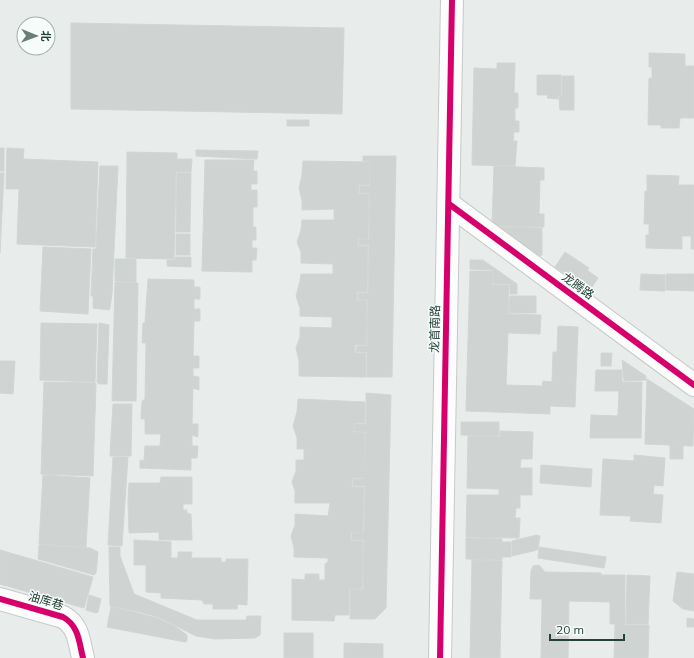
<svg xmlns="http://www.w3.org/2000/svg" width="694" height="658" viewBox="0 0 694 658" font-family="Mulish,'Noto Sans SC',sans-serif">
<rect width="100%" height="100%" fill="#e8edeb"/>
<g fill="#cfd4d2" stroke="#d1d6d4">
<path d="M71,23L344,28L342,114L71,109Z"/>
<path d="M649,53L685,54V66H694V118H680L679,128H661V125H648L649,78H652V67H649Z"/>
<path d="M497,63H515L514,93H518V108H515V121H519V132H514L513,141H517L515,166L472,165L474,68L497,69Z"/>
<path d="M537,75H561V96H558V99L547,98L548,95H537Z"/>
<path d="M562,76H574V110H560L559,97L562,96Z"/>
<rect x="287" y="120" width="22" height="6"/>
<rect x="0" y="148" width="4" height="23"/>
<path d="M7,148L24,149L23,159L98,162L95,247L17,244L19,189H6Z"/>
<path d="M196,150L258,151L257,159L196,156Z"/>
<path d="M127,152L177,153V159H192L191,172H176L174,259L126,258Z"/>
<path d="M363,156H396L392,377H367V352H356L357,346H367L368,300L358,299V293H368L369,245H359V239L369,240L370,193H360V186H370V161H363Z"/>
<path d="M205,160H254L253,171H257V184H251V190H257V207H253V227H256V240H252V248H257L256,260H252V272L202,271Z"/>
<path d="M303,161L370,162L369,185H359V194H369L368,239L358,238V246H368L367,292H357V300L367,301L366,345H355V353H366V377L299,376V361L296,348L300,337V327L332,328V317L300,316V308L296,296L300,281L301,274H333V264L301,263V252L297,242L301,230L302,220H334V209L302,210V201L299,188L302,175Z"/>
<path d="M100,166H118L112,294L110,308L109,310L93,308V296H91L93,249H96Z"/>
<path d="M494,166L544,168V180H540L539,214H544V227L492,226Z"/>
<path d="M0,173H4L0,253Z"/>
<path d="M177,173H191L190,232H176Z"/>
<path d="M647,175L679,176L678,185H694V249H691V236H682V249L646,248V235H649V224H644L645,191H647Z"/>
<path d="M500,227L542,228V255L540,256L500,229Z"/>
<rect x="176" y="234" width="14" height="21"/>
<path d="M43,247L91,249L88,314L40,311Z"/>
<path d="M565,252L589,268L587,270L598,278L590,290L555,267Z"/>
<path d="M175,257H191V267L167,266V260H175Z"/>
<path d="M115,259H136V282L115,281Z"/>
<path d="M470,260H483L517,284V294H510V284H493V270L470,269Z"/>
<path d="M470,271H493L492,285H509L508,314L541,315L540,334L508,333L506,385L542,386L543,381L552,382L553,352H557L558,326L578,327L575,407L550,406V414L466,411Z"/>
<path d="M641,274L665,275V291L640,290Z"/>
<path d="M666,274H694V291L666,290Z"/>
<path d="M148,279L194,280V287H200V299H194V309H200V321H194L193,356H199V368H193V376L199,377V390L193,388L192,424H198V437L192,435V446H198L197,458H191V470L140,468V460L144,461L145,446H160L161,434H145V419H141L142,401L145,399L146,343H142L143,323H145Z"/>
<path d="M115,282L138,283L136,401H112Z"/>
<path d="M510,296H536V313H509Z"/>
<path d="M41,323L97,324L95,382L40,380Z"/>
<path d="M99,323L109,325L107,384H99L97,382Z"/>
<path d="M601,353H612L611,366H601Z"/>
<path d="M622,360L646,376V380L624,381Z"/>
<path d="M0,361H15L13,394L0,393Z"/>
<path d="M596,370H622V382H642L641,438H590L591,415L618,416L619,391H595Z"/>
<path d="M647,379L694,409L693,446L645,444Z"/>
<path d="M44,382L96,383L93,476L41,474Z"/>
<path d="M366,393L391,395L386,608L375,619H350V589L363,590L364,540H352V533H364L365,486H353V479H364L366,432L354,431V424H366Z"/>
<path d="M298,399L365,402V423H354L353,432L365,433L364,478H352V487H364L363,533L351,532V541H363L362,589L349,588V615H335L334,621L292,620V579L305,580V574H319V580H325V564L328,562V558L294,557V548L291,536L295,525V514L328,516L330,503H295V491L292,482L296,471V460H304V449H297V438L293,426L297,412Z"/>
<path d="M113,404H132L131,456H110Z"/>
<path d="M461,422H499V436L461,435Z"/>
<path d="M500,431L533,432L532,459H521L520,468H532V495H520V508H516L515,518H520L519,538L466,537L467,495H499V489L467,488L468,436L500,437Z"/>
<path d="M670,445L683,446V459H670Z"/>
<path d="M634,455L665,458L663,486L654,485L653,494L663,495L661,523L630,521L631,516L600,515L603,459L634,461Z"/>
<path d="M113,457H128L122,546L108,545Z"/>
<path d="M541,465L592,469L591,487L540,483Z"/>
<path d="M43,475L90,478L86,547L39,544Z"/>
<path d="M161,477H192V504H183V510H187V513L191,514L192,540H159V532L129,533L128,501L129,483H160Z"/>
<path d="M537,535L540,536L538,548L537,550L512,556V541Z"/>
<path d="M466,538L502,539V542H511V557H502V560L466,559Z"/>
<path d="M134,540L171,542V558H178V552H192L191,558H221V562H226V559H248L247,605L238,604L237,609H213V604H204L202,600L161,598V593L146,592V565H134Z"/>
<path d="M39,545L90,548L98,552L96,573L94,575L38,559Z"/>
<path d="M109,547H120V556L134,594L197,620H246L247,616H261L260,635L255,638L215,639L196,636L158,617L140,612L110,606Z"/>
<path d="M539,547L606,557L604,568L538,558Z"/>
<path d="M0,550L93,577L84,608L0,584Z"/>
<path d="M472,560L502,561L500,658H470Z"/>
<path d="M539,565L545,572L601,573V575H625V625H649L648,658H614L615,624H610V602L569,601L568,658H541L542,599H530L531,571L533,566Z"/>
<path d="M677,572L694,574V611L683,609L673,601Z"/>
<path d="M627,575L650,576L648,624H626Z"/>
<path d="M89,595L101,599L98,612L96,613L86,610Z"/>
<path d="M111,607L134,612L157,618L176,627L187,635V641L185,642L107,627Z"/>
<path d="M687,618L694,619V627H687Z"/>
<rect x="284" y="633" width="29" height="25"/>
<path d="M344,643L383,644V658H344Z"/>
</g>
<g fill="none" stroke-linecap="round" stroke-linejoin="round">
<g stroke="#c5cac8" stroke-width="24">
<g id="minor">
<path d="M449,204L694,385"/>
<path d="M0,599L63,617C79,626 79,642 83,658"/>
<path d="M440,658L452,0"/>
</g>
</g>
<use href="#minor" stroke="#fcfcfc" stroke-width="22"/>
<g stroke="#f7fbf9" stroke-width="8">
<g id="cycleway">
<path d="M449,204L694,385"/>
<path d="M0,599L63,617C79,626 79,642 83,658"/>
<path d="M440,658L452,0"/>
</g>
</g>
<use href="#cycleway" stroke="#d6006c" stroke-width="6"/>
</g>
<g text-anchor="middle" stroke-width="3" stroke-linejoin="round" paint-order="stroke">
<g font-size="12" fill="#24423a" stroke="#f7fbf9">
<text transform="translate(578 286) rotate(36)" y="4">龙腾路</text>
<text transform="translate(435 329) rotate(-89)" y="4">龙首南路</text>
<text transform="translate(46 601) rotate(17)" y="4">油库巷</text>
</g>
</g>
<g transform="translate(36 36) rotate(91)"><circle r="19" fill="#f7fbf9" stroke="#a3b1ad"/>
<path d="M0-3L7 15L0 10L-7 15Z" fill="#697e78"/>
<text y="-6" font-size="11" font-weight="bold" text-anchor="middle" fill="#24423a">北</text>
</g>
<path d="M550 634v6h74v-6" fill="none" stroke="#24423a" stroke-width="2"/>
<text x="556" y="634" font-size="12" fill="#24423a" stroke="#f7fbf9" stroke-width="3" paint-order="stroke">20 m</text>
</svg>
